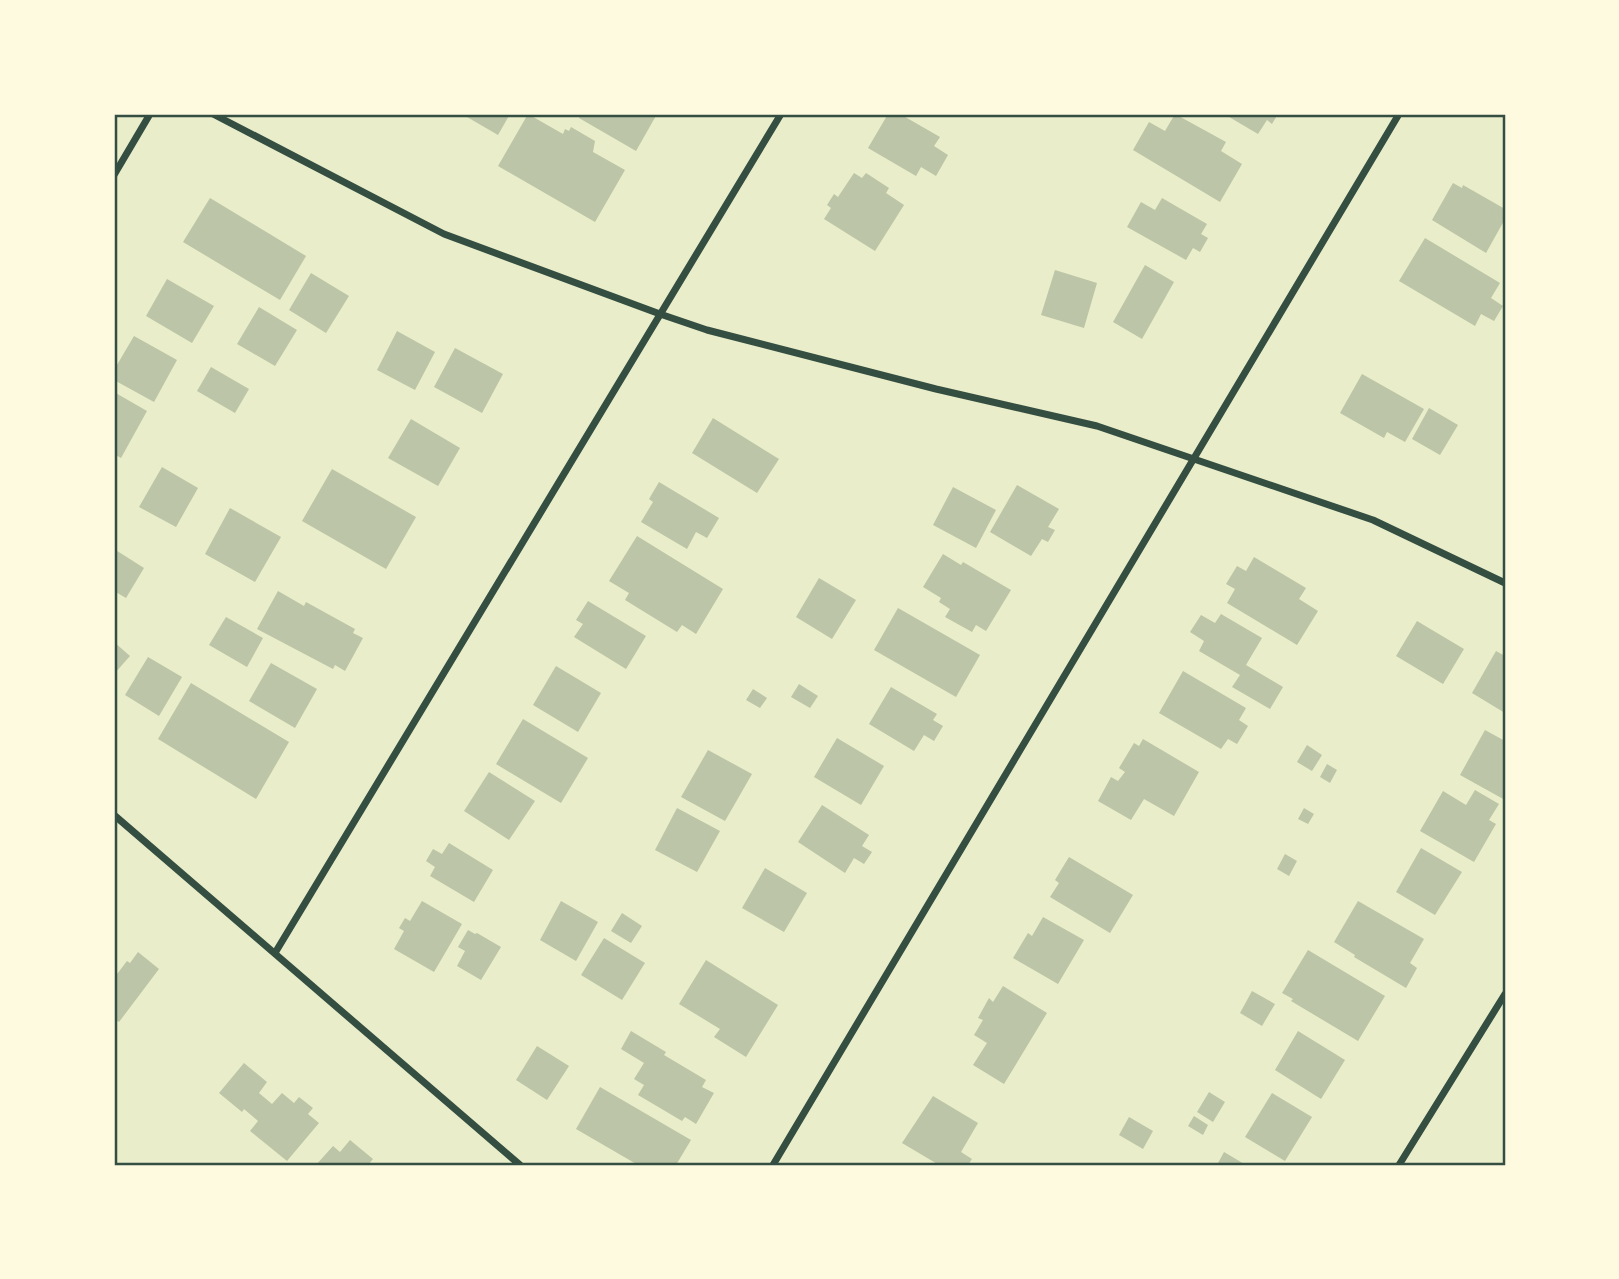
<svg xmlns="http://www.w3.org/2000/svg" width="1619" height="1279" viewBox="0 0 1619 1279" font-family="Merriweather,serif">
<rect width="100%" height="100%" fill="#e9edc9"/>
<g fill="#bcc5a7">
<path d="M468,114H510L498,135L467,117Z"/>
<path d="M528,114L563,134L565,129L569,131L571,127L595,141L593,152L625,170L595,222L498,166Z"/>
<path d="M581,114H657L636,151L579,118Z"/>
<path d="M888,114H900L940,137L934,146L948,155L936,176L921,167L916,176L868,148Z"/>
<path d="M1175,114L1226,142L1221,151L1242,164L1220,202L1133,150L1149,122L1165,131Z"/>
<path d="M1224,114H1278L1272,124L1267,120L1258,134Z"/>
<path d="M854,173L862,178L866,173L889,188L886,193L904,205L875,251L824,219L831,208L827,205L834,194L838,197Z"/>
<path d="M1453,183L1462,188L1463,185L1505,209V219L1486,253L1432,220Z"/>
<path d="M210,198L306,256L280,300L183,242Z"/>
<path d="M1162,198L1207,224L1201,234L1208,238L1200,252L1193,248L1186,260L1127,227L1141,202L1155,210Z"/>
<path d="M1425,238L1500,283L1491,298L1503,306L1494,321L1481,314L1475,326L1399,281Z"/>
<path d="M1145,265L1174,282L1142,339L1113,322Z"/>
<path d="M1055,270L1097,283L1084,328L1041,315Z"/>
<path d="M311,273L349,296L326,333L289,310Z"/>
<path d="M167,279L214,306L192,343L146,316Z"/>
<path d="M259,307L297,330L275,366L237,344Z"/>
<path d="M397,331L435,352L415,390L377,370Z"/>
<path d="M134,336L177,360L154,402L114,380V370Z"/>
<path d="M455,348L503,374L482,413L434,387Z"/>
<path d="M211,367L249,389L235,413L197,391Z"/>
<path d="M1362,374L1424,409L1405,442L1387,432L1384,438L1340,413Z"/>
<path d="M114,392L147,411L121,458L114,454Z"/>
<path d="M1429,408L1458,425L1440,455L1412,439Z"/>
<path d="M713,418L779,459L757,493L692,453Z"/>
<path d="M411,419L460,448L438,486L388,458Z"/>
<path d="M162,467L198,488L176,527L139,507Z"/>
<path d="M332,469L416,517L386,569L302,521Z"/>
<path d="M659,482L719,518L707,538L696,532L687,549L641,522L653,502L649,499Z"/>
<path d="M1017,485L1059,509L1048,527L1055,530L1048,542L1042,539L1031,556L990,532Z"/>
<path d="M953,487L996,510L976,548L933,525Z"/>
<path d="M230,508L281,537L255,582L205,554Z"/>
<path d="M637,536L723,589L696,634L682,625L677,632L625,600L629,593L609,581Z"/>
<path d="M114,549L144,568L126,598L114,591Z"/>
<path d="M943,554L961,565L963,562L1011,590L986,631L976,625L972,632L945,617L950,609L939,602L941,598L923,587Z"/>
<path d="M1254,557L1306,588L1299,599L1318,611L1297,645L1227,603L1235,589L1226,584L1237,566L1246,571Z"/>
<path d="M819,578L856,600L832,639L796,617Z"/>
<path d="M278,591L304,606L306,602L355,629L353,633L363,638L345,671L335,665L333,669L257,629Z"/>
<path d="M588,601L646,636L626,669L574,637L583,624L576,620Z"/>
<path d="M898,608L980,655L956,697L874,650Z"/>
<path d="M1221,614L1262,638L1246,665L1283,687L1270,709L1232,687L1240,675L1199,651L1204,641L1190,632L1201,615L1215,623Z"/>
<path d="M226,617L263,638L247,667L209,645Z"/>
<path d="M1417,621L1464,649L1443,684L1396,656Z"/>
<path d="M114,642L130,656L114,674Z"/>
<path d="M1496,651L1505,656V713L1472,693Z"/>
<path d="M148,657L182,677L159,716L125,695Z"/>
<path d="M271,663L317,689L295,728L249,701Z"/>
<path d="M556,666L601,693L578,732L533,705Z"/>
<path d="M1183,671L1246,708L1239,720L1248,726L1237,744L1228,739L1221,749L1159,713Z"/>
<path d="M191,683L289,742L256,799L158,739Z"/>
<path d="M799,684L818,696L810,708L791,697Z"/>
<path d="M891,687L937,714L933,720L943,726L934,741L924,735L914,751L869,724Z"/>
<path d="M753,689L767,698L760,708L746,700Z"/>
<path d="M523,719L588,758L561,803L496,764Z"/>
<path d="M1485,730L1505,741V800L1460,775Z"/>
<path d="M837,738L884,766L861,805L814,777Z"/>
<path d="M1143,739L1199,772L1174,816L1144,799L1131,820L1098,801L1111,777L1118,781L1125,772L1119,768L1134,743L1139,746Z"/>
<path d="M1307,745L1322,755L1312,771L1297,762Z"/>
<path d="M708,750L752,774L725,821L681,797Z"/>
<path d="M1327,764L1337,770L1330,783L1320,777Z"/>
<path d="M489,772L535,801L509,840L464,811Z"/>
<path d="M1475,790L1499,804L1489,820L1496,824L1474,862L1420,831L1443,791L1466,805Z"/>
<path d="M822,805L869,835L862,846L872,852L864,864L854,858L845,873L798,842Z"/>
<path d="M677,808L720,831L697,872L655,850Z"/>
<path d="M1304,808L1314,814L1308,824L1298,819Z"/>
<path d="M449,843L493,870L474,902L430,876L435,867L426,861L433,849L442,854Z"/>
<path d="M1421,848L1462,872L1435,915L1396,892Z"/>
<path d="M1285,854L1297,861L1289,876L1277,869Z"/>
<path d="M1069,857L1133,895L1110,933L1050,897L1059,883L1055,880Z"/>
<path d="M765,868L807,893L784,932L742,908Z"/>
<path d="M422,901L462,924L434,972L394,949L404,931L399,928L405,918L410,921Z"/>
<path d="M561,901L598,922L576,961L540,940Z"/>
<path d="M1358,901L1424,939L1410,963L1417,968L1406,988L1354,957L1355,955L1334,942Z"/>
<path d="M622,913L642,926L631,943L611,931Z"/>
<path d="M1043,917L1084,940L1058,984L1013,958L1028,933L1032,936Z"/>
<path d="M468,930L475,934L477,933L501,947L481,980L457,966L465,951L458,947Z"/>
<path d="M604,938L645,963L622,1000L581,975Z"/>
<path d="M1308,950L1385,996L1358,1041L1291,1001L1293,999L1282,993Z"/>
<path d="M138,952L159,969L119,1022L114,1019V978L127,961L130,963Z"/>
<path d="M706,960L778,1005L746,1057L714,1037L720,1029L679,1004Z"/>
<path d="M1003,986L1047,1013L1004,1084L973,1065L987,1043L974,1035L983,1020L978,1018L989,998L993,1002Z"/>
<path d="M1252,991L1275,1004L1262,1026L1240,1013Z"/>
<path d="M631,1031L666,1052L664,1055L706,1080L702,1087L714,1093L696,1124L685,1117L682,1121L638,1095L644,1085L634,1079L644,1063L621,1049Z"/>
<path d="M1298,1031L1345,1060L1321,1099L1275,1070Z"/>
<path d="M537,1046L569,1066L547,1100L516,1080Z"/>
<path d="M244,1063L267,1082L259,1093L272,1104L282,1093L294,1103L299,1097L313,1108L308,1114L319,1123L287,1161L250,1131L258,1121L244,1109L242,1112L219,1093Z"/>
<path d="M600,1087L691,1140L676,1165H638L576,1129Z"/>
<path d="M1209,1092L1225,1102L1213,1122L1197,1112Z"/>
<path d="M1272,1093L1312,1117L1285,1161L1245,1137Z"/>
<path d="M933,1096L978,1123L961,1152L972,1159L968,1165H939L902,1143Z"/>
<path d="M1194,1116L1208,1125L1203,1135L1188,1126Z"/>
<path d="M1129,1117L1153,1131L1143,1149L1119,1135Z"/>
<path d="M350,1140L373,1159L368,1165H316L333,1146L340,1152Z"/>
<path d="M1224,1152L1246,1165H1217Z"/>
</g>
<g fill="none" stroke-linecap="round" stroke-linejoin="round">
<g stroke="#344e41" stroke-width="7">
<path d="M213,114L444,234L660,314L707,330L936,389L1097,426L1373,520L1505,583"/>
<path d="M114,175L150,114"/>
<path d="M114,815L520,1165"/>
<path d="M275,953L781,114"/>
<path d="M773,1165L1399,114"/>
<path d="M1399,1165L1505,994"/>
</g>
</g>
<rect width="1619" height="1279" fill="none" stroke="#fefae0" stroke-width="231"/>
<rect x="116" y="116" width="1388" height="1048" fill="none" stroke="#344e41" stroke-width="2.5"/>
</svg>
